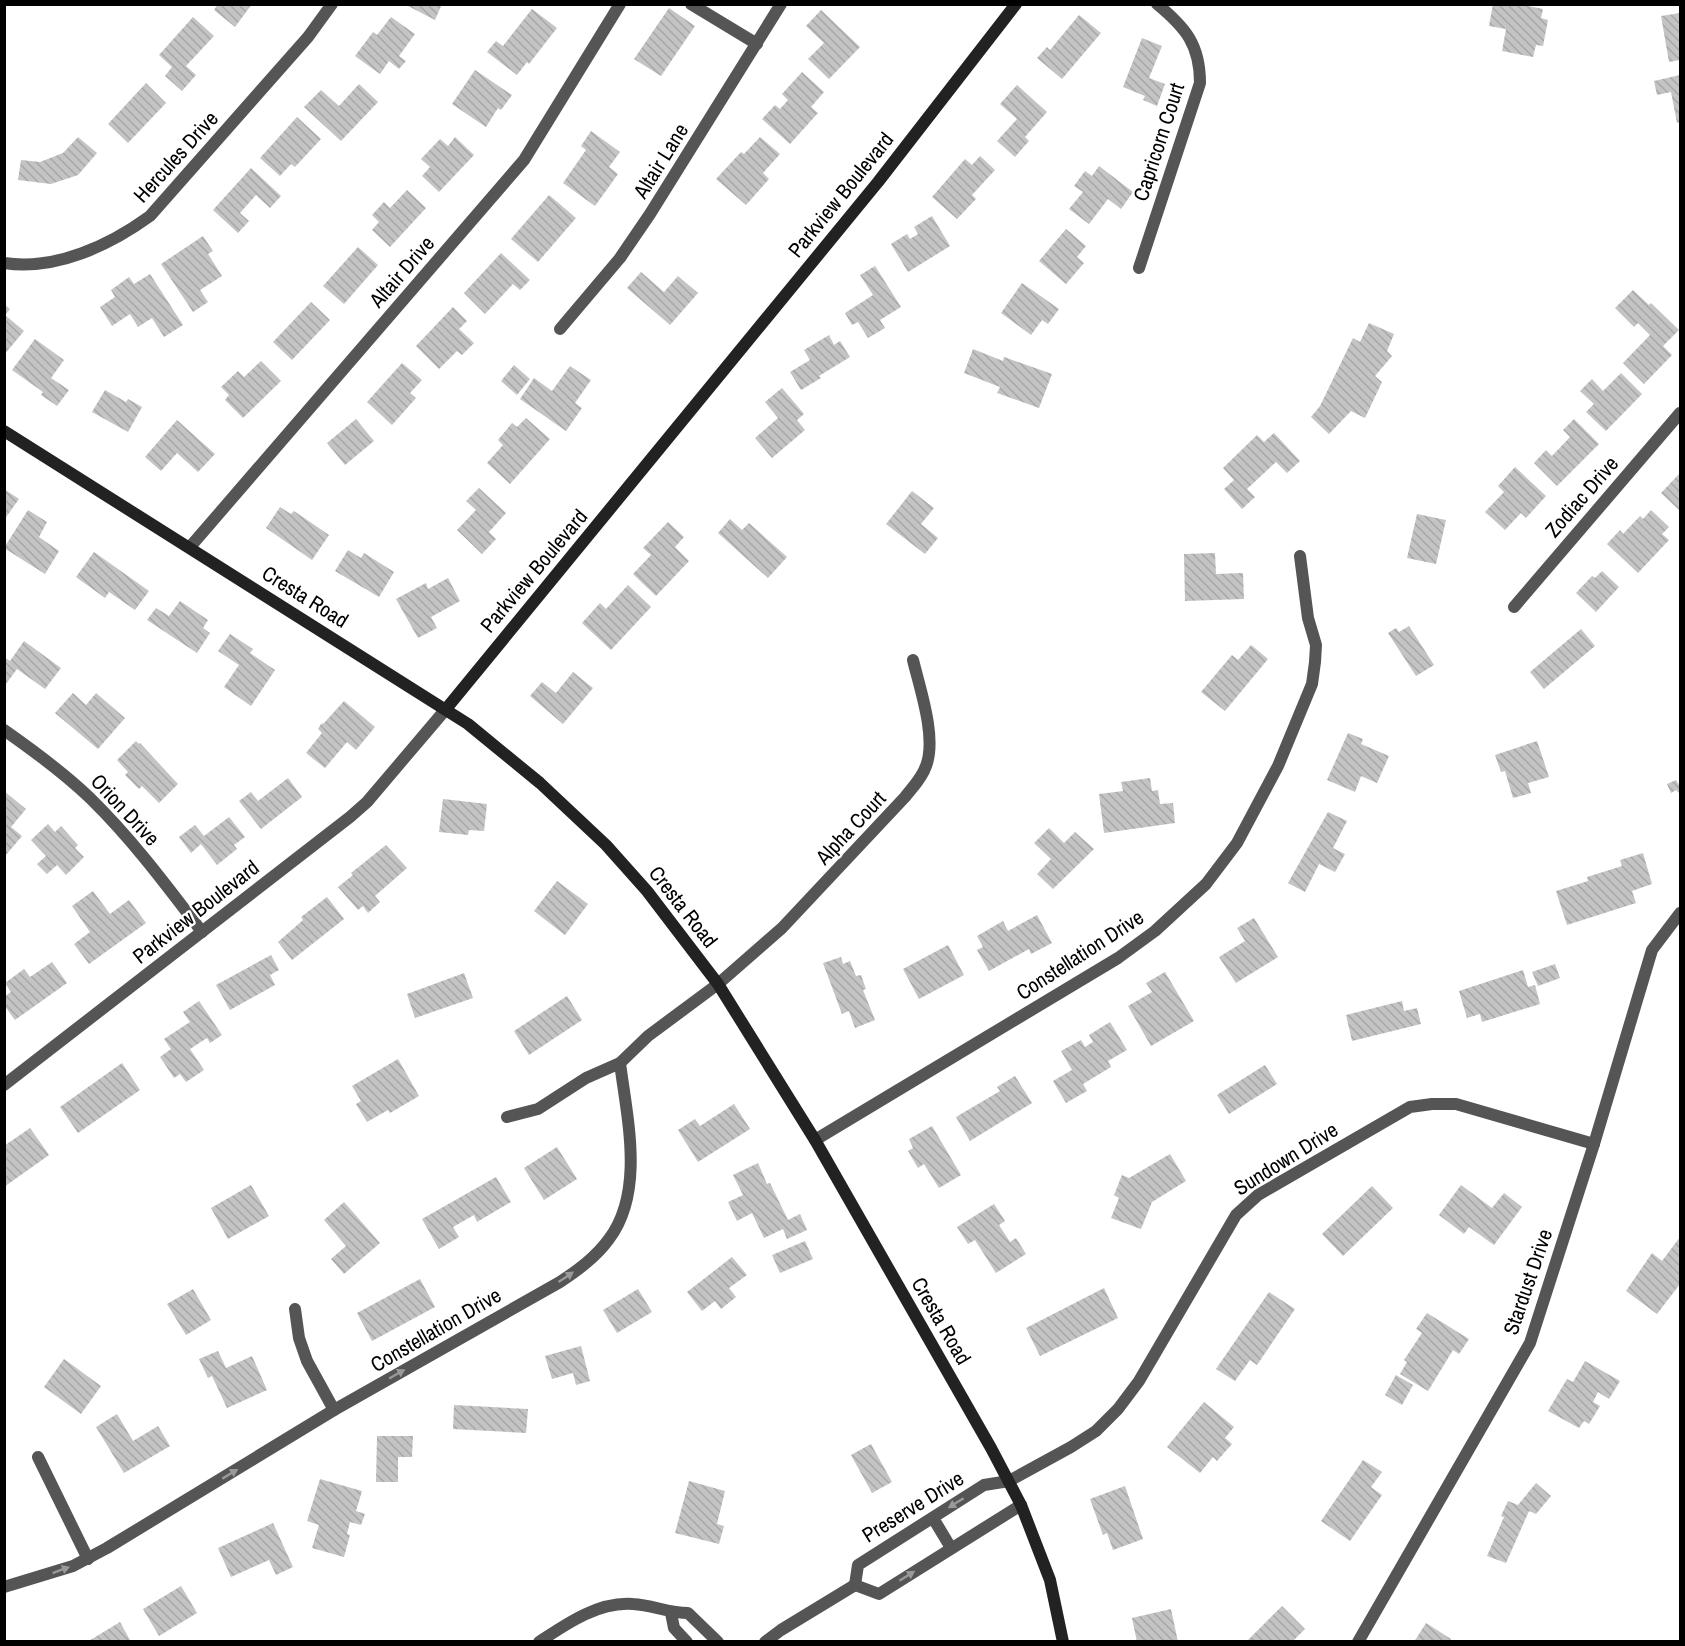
<svg xmlns="http://www.w3.org/2000/svg" width="1685" height="1646" viewBox="0 0 1685 1646" font-family="'Archivo Narrow',sans-serif">
<defs>
<pattern id="building-back-hatch" width="6" height="6" patternUnits="userSpaceOnUse" patternTransform="scale(1.5)"><rect width="6" height="6" fill="#c4c4c4"/><path d="M-1 5l2 2M0 0l6 6M5-1l2 2" fill="none" stroke="#a7a7a7"/></pattern>
</defs>
<rect width="100%" height="100%" fill="#fff"/>
<g fill="url(#building-back-hatch)">
<path d="M218,4H252L235,27L214,10Z"/>
<path d="M404,4H442L435,20Z"/>
<path d="M1493,4H1517L1543,9L1541,18L1548,20L1543,46L1536,45L1533,57L1502,51L1506,29L1489,26Z"/>
<path d="M669,8L695,26L661,76L634,59Z"/>
<path d="M532,9L557,28L529,64L527,62L517,75L487,52L496,41L503,46Z"/>
<path d="M821,10L860,47L829,79L808,59L824,43L806,26Z"/>
<path d="M1680,13V60L1669,62L1661,16Z"/>
<path d="M1079,15L1101,33L1062,79L1037,58L1047,47L1050,50Z"/>
<path d="M193,17L214,36L186,66L196,75L182,91L165,76L172,67L159,55Z"/>
<path d="M391,17L415,34L399,56L406,61L399,69L389,61L380,74L355,56L373,32L377,35Z"/>
<path d="M1142,38L1162,46L1149,78L1165,84L1157,106L1143,100L1145,96L1123,87Z"/>
<path d="M475,70L512,95L501,110L498,108L486,127L452,104Z"/>
<path d="M802,72L824,92L811,107L818,113L790,144L762,119L775,105L780,109L788,100L782,94Z"/>
<path d="M1680,75V122L1677,123L1671,92L1657,95L1654,81Z"/>
<path d="M146,83L166,103L128,143L108,124Z"/>
<path d="M359,84L378,102L341,141L304,107L321,90L339,106Z"/>
<path d="M1017,85L1047,112L1025,137L1029,141L1015,157L997,141L1017,119L1000,104Z"/>
<path d="M297,117L321,139L295,167L291,164L280,176L260,158Z"/>
<path d="M591,131L620,152L609,167L618,174L595,206L563,183L586,150L581,146Z"/>
<path d="M78,137L97,153L78,175L51,184L18,180L21,160L40,162L63,153Z"/>
<path d="M455,137L474,155L439,192L422,176L430,167L421,159L440,139L448,146Z"/>
<path d="M760,137L780,154L763,173L769,179L746,205L716,179L741,152L744,154Z"/>
<path d="M980,156L995,170L972,195L976,199L957,219L932,197L965,159L972,165Z"/>
<path d="M1099,166L1133,192L1121,209L1108,199L1089,224L1069,209L1083,192L1074,186L1085,171L1092,176Z"/>
<path d="M251,168L281,196L270,208L256,195L240,213L249,221L238,233L213,210Z"/>
<path d="M407,190L426,208L390,247L372,230L379,222L372,215L384,202L390,208Z"/>
<path d="M549,195L576,218L538,262L511,239Z"/>
<path d="M932,216L950,246L908,272L891,244L907,234L910,239L918,234L914,227Z"/>
<path d="M1066,229L1086,246L1077,257L1084,263L1066,284L1039,261Z"/>
<path d="M203,236L213,251L208,254L222,276L200,290L208,302L193,312L161,264Z"/>
<path d="M358,247L378,265L344,304L323,286Z"/>
<path d="M501,253L530,280L520,290L513,284L485,314L464,293Z"/>
<path d="M875,266L901,307L880,320L885,328L868,338L858,322L852,325L845,313L873,295L860,275Z"/>
<path d="M641,272L664,292L678,276L698,293L670,325L627,288Z"/>
<path d="M150,274L183,325L164,337L152,318L138,327L130,314L112,326L100,307L115,297L111,290L129,277L134,284Z"/>
<path d="M1022,283L1059,309L1048,324L1042,320L1031,335L1001,313Z"/>
<path d="M1633,290L1649,305L1651,303L1679,330L1663,346L1672,355L1644,384L1623,363L1650,335L1638,323L1634,327L1615,308Z"/>
<path d="M311,302L330,320L292,360L273,342Z"/>
<path d="M4,304L10,309L5,315L24,331L4,355Z"/>
<path d="M453,307L467,321L459,329L474,343L462,355L457,351L439,369L416,346Z"/>
<path d="M1369,323L1394,334L1387,351L1392,356L1375,376L1382,382L1365,418L1351,411L1329,434L1311,417L1320,406L1353,338L1360,342Z"/>
<path d="M829,335L834,345L840,341L850,357L819,376L821,378L801,390L790,372L810,360L804,350Z"/>
<path d="M35,339L64,360L51,378L69,390L57,406L41,395L43,392L12,370Z"/>
<path d="M973,349L1003,361L1004,357L1052,374L1039,408L997,393L1000,387L964,373Z"/>
<path d="M261,361L281,381L243,418L225,400L229,395L221,387L238,371L244,377Z"/>
<path d="M402,363L422,380L410,393L416,398L392,425L367,402Z"/>
<path d="M514,365L530,379L517,395L501,381Z"/>
<path d="M570,366L591,380L575,403L582,408L566,431L520,399L534,378L552,391Z"/>
<path d="M1621,373L1642,394L1606,431L1586,412L1594,404L1580,391L1592,379L1603,391Z"/>
<path d="M782,388L804,414L797,420L805,430L772,458L755,438L778,418L765,402Z"/>
<path d="M105,390L126,402L128,399L142,407L128,432L92,412Z"/>
<path d="M526,418L550,439L510,484L487,463L503,445L498,440L512,423L517,427Z"/>
<path d="M356,419L374,441L345,465L327,443Z"/>
<path d="M1574,419L1599,444L1557,486L1534,463L1546,450L1552,456L1570,437L1563,430Z"/>
<path d="M177,420L215,454L198,472L177,453L161,471L145,457Z"/>
<path d="M1274,433L1300,461L1287,473L1276,462L1247,489L1255,497L1242,509L1224,489L1234,480L1223,468L1257,435L1264,442Z"/>
<path d="M1515,467L1546,496L1526,518L1521,513L1505,530L1485,512L1504,492L1498,486Z"/>
<path d="M1680,473V509L1679,510L1661,493Z"/>
<path d="M479,488L506,513L489,532L496,539L482,554L457,530L476,510L466,501Z"/>
<path d="M4,489L19,499L4,520Z"/>
<path d="M912,491L934,508L921,524L938,538L925,554L886,524Z"/>
<path d="M280,507L291,514L294,511L329,535L312,560L266,528Z"/>
<path d="M28,510L47,522L39,537L59,551L45,574L4,548Z"/>
<path d="M1651,510L1669,527L1662,534L1669,540L1638,573L1607,544L1620,530L1623,534L1640,516L1643,519Z"/>
<path d="M1417,514L1446,520L1436,564L1407,558Z"/>
<path d="M730,519L742,530L749,523L787,557L768,578L718,533Z"/>
<path d="M668,522L684,537L675,547L689,561L656,596L633,574L651,555L643,548Z"/>
<path d="M348,550L361,558L364,553L394,572L379,597L335,571Z"/>
<path d="M94,552L149,591L135,610L109,592L105,598L76,577Z"/>
<path d="M1215,553L1216,574L1243,573L1244,599L1185,601L1184,554Z"/>
<path d="M1602,571L1619,587L1596,612L1576,593L1592,576L1595,578Z"/>
<path d="M448,578L460,601L431,617L437,628L418,638L396,599L426,583L428,589Z"/>
<path d="M628,585L651,607L611,650L582,623L600,603L606,609Z"/>
<path d="M180,601L208,620L203,628L210,633L197,653L147,620L156,608L169,616Z"/>
<path d="M1409,626L1434,665L1416,676L1388,633L1396,628L1399,632Z"/>
<path d="M1581,629L1595,646L1544,689L1530,672Z"/>
<path d="M230,634L253,649L250,653L275,670L251,706L224,687L239,665L218,651Z"/>
<path d="M24,641L61,668L45,689L17,669L6,684L4,682V657L10,661Z"/>
<path d="M1251,645L1268,659L1225,711L1201,692L1232,655L1238,660Z"/>
<path d="M573,672L593,688L563,724L530,696L542,682L556,693Z"/>
<path d="M73,693L86,705L96,693L125,718L98,749L55,713Z"/>
<path d="M344,701L375,727L356,750L347,742L325,768L306,753L322,733L318,729L321,724L324,723Z"/>
<path d="M1348,733L1363,739L1361,744L1389,756L1377,783L1361,776L1355,792L1327,780Z"/>
<path d="M136,741L139,744L140,743L178,784L159,803L142,786L139,789L125,775L128,772L117,760Z"/>
<path d="M1537,741L1549,777L1528,783L1531,793L1513,798L1505,771L1501,772L1495,755Z"/>
<path d="M288,778L302,797L261,829L239,801L251,792L258,801Z"/>
<path d="M1150,778L1152,791L1158,790L1160,804L1173,803L1175,823L1104,833L1099,794L1123,791L1121,782Z"/>
<path d="M1676,780L1679,785L1680,783V794L1676,790L1671,793L1667,784Z"/>
<path d="M4,791L26,809L11,827L22,836L6,855L4,854Z"/>
<path d="M443,799L487,804L484,831L469,830L468,835L439,832Z"/>
<path d="M1328,812L1347,821L1333,848L1345,854L1335,872L1319,864L1305,892L1288,883Z"/>
<path d="M229,817L245,837L234,845L237,849L217,865L201,844L191,853L179,837L195,825L204,836Z"/>
<path d="M48,824L55,832L61,826L78,845L75,848L84,857L66,875L57,865L47,874L37,864L46,856L31,840Z"/>
<path d="M1049,828L1064,843L1075,832L1094,849L1053,889L1037,874L1051,859L1034,843Z"/>
<path d="M386,845L407,868L375,896L380,902L368,913L363,906L358,910L338,887L353,875L351,873Z"/>
<path d="M1643,853L1652,884L1632,891L1636,903L1567,925L1556,891L1588,881L1587,877L1622,866L1620,860Z"/>
<path d="M557,881L588,904L565,935L534,911Z"/>
<path d="M93,891L110,914L129,900L146,923L89,964L74,944L90,932L72,906Z"/>
<path d="M327,897L344,919L292,960L278,942L303,920L301,917Z"/>
<path d="M1037,915L1052,943L1031,954L1029,949L989,971L977,950L983,947L977,936L1003,921L1008,931Z"/>
<path d="M1254,918L1278,957L1236,983L1219,957L1245,941L1237,928Z"/>
<path d="M948,945L964,975L919,999L903,969Z"/>
<path d="M271,955L279,970L270,975L275,985L230,1010L216,985Z"/>
<path d="M841,957L843,964L850,961L856,976L861,975L866,989L863,990L875,1020L855,1028L849,1011L842,1014L823,963Z"/>
<path d="M52,962L67,983L15,1020L4,1005V997L11,992L5,983L24,969L30,977Z"/>
<path d="M1555,964L1560,978L1538,986L1532,972Z"/>
<path d="M1523,970L1528,987L1535,985L1540,1004L1482,1022L1480,1014L1467,1018L1459,991Z"/>
<path d="M1165,972L1194,1021L1151,1046L1128,1006L1152,992L1146,983Z"/>
<path d="M464,973L473,998L415,1018L407,994Z"/>
<path d="M567,996L582,1020L529,1055L514,1031Z"/>
<path d="M199,1001L222,1035L210,1043L207,1038L190,1049L204,1070L186,1082L180,1074L174,1078L160,1057L171,1049L164,1039L190,1022L183,1012Z"/>
<path d="M1402,1001L1404,1011L1417,1008L1421,1024L1352,1041L1346,1015Z"/>
<path d="M1110,1022L1127,1050L1108,1061L1111,1067L1083,1084L1087,1091L1066,1103L1053,1081L1072,1070L1061,1051L1081,1040L1085,1047L1093,1042L1089,1035Z"/>
<path d="M398,1059L419,1096L390,1113L388,1110L367,1122L356,1104L361,1101L352,1086Z"/>
<path d="M122,1063L140,1090L78,1133L60,1107Z"/>
<path d="M1265,1065L1277,1084L1229,1114L1217,1095Z"/>
<path d="M1015,1076L1032,1103L970,1141L956,1117L1000,1091L997,1087Z"/>
<path d="M734,1104L750,1129L698,1162L678,1130L695,1119L700,1126Z"/>
<path d="M932,1126L961,1175L939,1188L924,1164L918,1168L908,1151L913,1148L909,1139Z"/>
<path d="M30,1128L49,1155L4,1187V1146Z"/>
<path d="M557,1147L577,1179L544,1200L524,1168Z"/>
<path d="M1170,1154L1186,1181L1152,1202L1141,1229L1111,1218L1119,1198L1114,1195L1122,1175L1129,1178Z"/>
<path d="M758,1163L767,1184L770,1183L788,1220L800,1214L807,1230L787,1239L783,1229L764,1238L752,1213L737,1221L728,1202L743,1195L733,1175Z"/>
<path d="M496,1177L511,1202L477,1222L474,1215L453,1227L459,1237L439,1249L422,1219Z"/>
<path d="M251,1185L269,1216L228,1239L211,1208Z"/>
<path d="M1461,1185L1492,1208L1504,1193L1522,1207L1494,1245L1469,1227L1464,1234L1439,1215Z"/>
<path d="M1372,1186L1393,1208L1343,1256L1322,1234Z"/>
<path d="M344,1202L380,1243L344,1274L331,1259L346,1246L324,1220Z"/>
<path d="M994,1204L1005,1221L999,1225L1010,1242L1016,1238L1026,1254L996,1273L975,1240L968,1244L957,1227Z"/>
<path d="M1680,1237V1284L1657,1314L1626,1291L1652,1253L1662,1261Z"/>
<path d="M805,1241L813,1259L780,1273L772,1255Z"/>
<path d="M732,1257L747,1275L729,1288L736,1297L721,1309L715,1301L702,1311L687,1292Z"/>
<path d="M420,1279L435,1307L372,1341L357,1313Z"/>
<path d="M1104,1288L1118,1318L1040,1356L1026,1328Z"/>
<path d="M193,1289L211,1320L186,1335L167,1304Z"/>
<path d="M638,1289L652,1312L617,1333L603,1310Z"/>
<path d="M1269,1292L1295,1309L1257,1365L1250,1360L1235,1381L1216,1369Z"/>
<path d="M1427,1313L1469,1339L1459,1354L1453,1350L1428,1391L1400,1374L1407,1362L1404,1360L1422,1333L1416,1329Z"/>
<path d="M581,1346L590,1381L576,1385L573,1373L552,1379L545,1356Z"/>
<path d="M218,1351L226,1368L252,1356L267,1390L227,1408L212,1376L208,1378L199,1359Z"/>
<path d="M64,1359L101,1386L81,1414L44,1387Z"/>
<path d="M1585,1361L1620,1381L1609,1399L1598,1392L1593,1402L1600,1406L1589,1424L1584,1421L1579,1428L1548,1411L1567,1379L1573,1382Z"/>
<path d="M1396,1375L1413,1385L1402,1405L1385,1395Z"/>
<path d="M1204,1402L1234,1427L1225,1438L1232,1444L1217,1461L1213,1457L1200,1473L1167,1447Z"/>
<path d="M454,1405L528,1409L526,1433L453,1429Z"/>
<path d="M117,1414L133,1441L158,1426L170,1446L124,1473L96,1427Z"/>
<path d="M377,1436H413L412,1457H398V1482H376Z"/>
<path d="M871,1444L892,1482L872,1493L851,1455Z"/>
<path d="M1363,1460L1382,1472L1371,1487L1382,1495L1350,1541L1321,1521Z"/>
<path d="M320,1479L362,1491L356,1511L365,1514L361,1525L350,1522L347,1534L350,1535L344,1557L312,1548L319,1525L307,1521Z"/>
<path d="M689,1481L725,1491L717,1524L724,1526L719,1544L675,1533Z"/>
<path d="M1536,1483L1551,1496L1536,1514L1529,1511L1506,1563L1487,1556L1504,1517L1501,1516L1508,1501L1518,1505Z"/>
<path d="M1125,1486L1143,1539L1113,1550L1107,1533L1103,1535L1090,1499Z"/>
<path d="M273,1523L293,1567L276,1575L269,1560L231,1577L218,1548Z"/>
<path d="M181,1586L197,1613L159,1636L143,1609Z"/>
<path d="M1282,1606L1305,1629L1292,1642H1246Z"/>
<path d="M1171,1609L1178,1642H1137L1132,1618Z"/>
<path d="M120,1622L131,1642H87Z"/>
<path d="M1426,1623L1451,1639L1449,1642H1414Z"/>
</g>
<g fill="none" stroke-linecap="round" stroke-linejoin="round">
<g stroke="#555" stroke-width="12">
<path d="M691,4L757,44"/>
<path d="M4,263C56,271 110,245 150,216L308,37L332,4"/>
<path d="M1139,268L1200,83C1200,45 1186,28 1157,4"/>
<path d="M560,329L620,258L650,214L781,4"/>
<path d="M190,547L524,160L620,4"/>
<path d="M1514,607L1680,413"/>
<path d="M4,730C34,751 64,773 90,798C132,839 167,886 202,932"/>
<path d="M4,1085L350,817L367,802L446,709"/>
<path d="M507,1117L538,1109L586,1078L620,1063L648,1036L718,984L782,928L905,797C913,787 922,778 926,766C937,738 920,689 913,660"/>
<path d="M815,1140L1118,958L1155,931L1206,884L1237,843L1278,766L1312,684L1315,662L1316,645L1308,618L1300,556"/>
<path d="M295,1309L299,1338L307,1361L334,1410"/>
<path d="M38,1457L88,1559"/>
<path d="M933,1518L951,1548"/>
<path d="M855,1585L858,1565L984,1485L1009,1481L1071,1447L1096,1431L1118,1409L1139,1381L1236,1215L1258,1195L1410,1107L1432,1104H1456L1594,1144"/>
<path d="M855,1585L879,1594L1021,1505"/>
<path d="M4,1587L73,1566L107,1548L334,1410L560,1282C578,1270 596,1257 609,1239C645,1191 627,1118 620,1063"/>
<path d="M671,1613L674,1628L687,1642"/>
<path d="M539,1642C566,1624 599,1601 633,1604C652,1605 669,1613 688,1613L718,1642"/>
<path d="M765,1642L781,1630L855,1585"/>
<path d="M1358,1642L1530,1343L1594,1144L1652,950L1680,913"/>
</g>
<g stroke="#222" stroke-width="12">
<path d="M4,431L468,724L540,783L606,845L647,891L718,984L815,1140L991,1448L1021,1505L1050,1580L1063,1642"/>
<path d="M446,709L878,182L1016,4"/>
</g>
</g>
<defs><path id="oneway-solid" d="M-6-.8H1V-3.2L6.5 0L1 3.2V.8H-6Z" transform="scale(1.5)"/></defs>
<g fill="#999">
<use href="#oneway-solid" transform="translate(566 1277) rotate(-34)"/>
<use href="#oneway-solid" transform="translate(397 1374) rotate(-30)"/>
<use href="#oneway-solid" transform="translate(230 1474) rotate(-31)"/>
<use href="#oneway-solid" transform="translate(956 1503) rotate(148)"/>
<use href="#oneway-solid" transform="translate(61 1570) rotate(-20)"/>
<use href="#oneway-solid" transform="translate(907 1576) rotate(-32)"/>
</g>
<g text-anchor="middle" stroke-width="4.5" stroke-linejoin="round" paint-order="stroke">
<g font-size="21" fill="#000" stroke="#fff">
<text transform="translate(1159 142) rotate(-72)" y="7">Capricorn Court</text>
<text transform="translate(176 157) rotate(-48)" y="7">Hercules Drive</text>
<text transform="translate(661 161) rotate(-58)" y="7">Altair Lane</text>
<text transform="translate(841 195) rotate(-51)" y="7">Parkview Boulevard</text>
<text transform="translate(402 272) rotate(-49)" y="7">Altair Drive</text>
<text transform="translate(1582 497) rotate(-49)" y="7">Zodiac Drive</text>
<text transform="translate(534 571) rotate(-50)" y="7">Parkview Boulevard</text>
<text transform="translate(305 597) rotate(32)" y="7">Cresta Road</text>
<text transform="translate(125 810) rotate(47)" y="7">Orion Drive</text>
<text transform="translate(851 828) rotate(-47)" y="7">Alpha Court</text>
<text transform="translate(683 907) rotate(52)" y="7">Cresta Road</text>
<text transform="translate(196 912) rotate(-38)" y="7">Parkview Boulevard</text>
<text transform="translate(1080 955) rotate(-33)" y="7">Constellation Drive</text>
<text transform="translate(1286 1159) rotate(-32)" y="7">Sundown Drive</text>
<text transform="translate(1528 1282) rotate(-71)" y="7">Stardust Drive</text>
<text transform="translate(941 1321) rotate(60)" y="7">Cresta Road</text>
<text transform="translate(436 1330) rotate(-30)" y="7">Constellation Drive</text>
<text transform="translate(913 1507) rotate(-32)" y="7">Preserve Drive</text>
</g>
</g>
<rect width="1685" height="1646" fill="none" stroke="#000000" stroke-width="12"/>
</svg>
